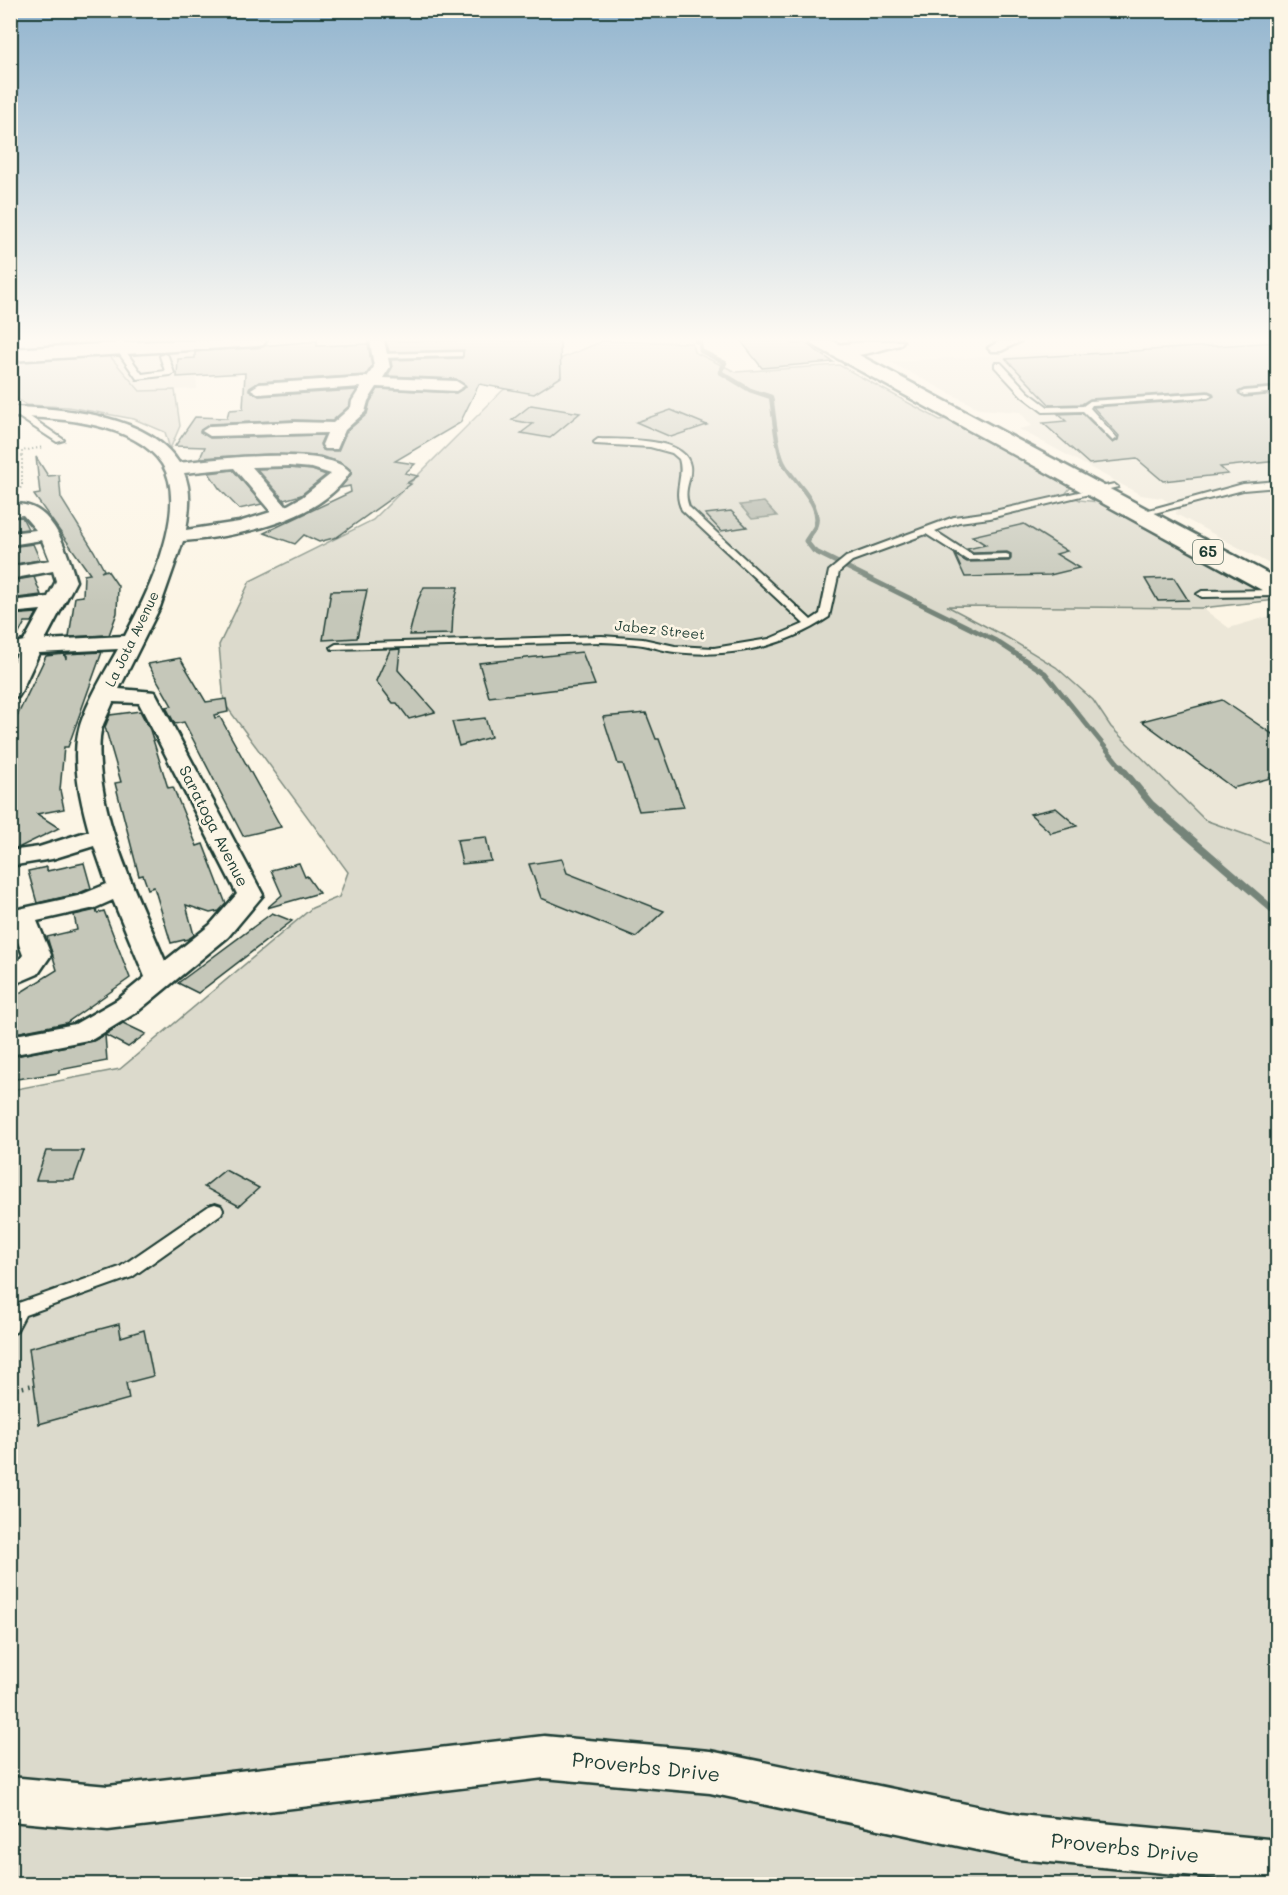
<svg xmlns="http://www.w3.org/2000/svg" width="1288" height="1895" viewBox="0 0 1288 1895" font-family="Mali,sans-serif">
<rect width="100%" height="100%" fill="#fcf5e5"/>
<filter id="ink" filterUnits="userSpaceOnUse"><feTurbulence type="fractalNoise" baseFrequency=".0167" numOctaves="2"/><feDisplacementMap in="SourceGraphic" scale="12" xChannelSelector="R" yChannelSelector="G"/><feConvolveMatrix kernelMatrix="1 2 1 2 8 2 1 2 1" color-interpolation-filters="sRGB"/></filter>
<g filter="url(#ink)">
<g fill="#ece7d8">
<path d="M1238,341H1277V568L1176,514L1177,507L1162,498L1141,495L1019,429L1032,426L1020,412L980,409L890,362Z"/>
<path d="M194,349L197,389L141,391L108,354Z"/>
<path d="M1099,502L1277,600L1202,608L1229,628L1277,614V846L1205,821L1111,727L1093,700L1008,638L946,606Z"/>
</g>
<g fill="#dcdacc" stroke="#7e8c80" stroke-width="1.5">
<path d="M603,341L692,343L694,352L736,372L839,365L940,420L950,418L1071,487L1066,493L1080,500L1099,502L1277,600L1201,608L947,606L1008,638L1056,667L1093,700L1111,727L1205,820L1277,846V1884H11V1090L120,1069L312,908L339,897L348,872L224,703L219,645L250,581L373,520L503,390L550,363Z"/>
<path d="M108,354L140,391L175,390L180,426L170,449L165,432L134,419L68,407L26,405L15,397L11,398V360Z"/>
</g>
<path fill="#aeb3a7" stroke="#758479" stroke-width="1.5" d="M764,502L777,516L752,519L740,505Z"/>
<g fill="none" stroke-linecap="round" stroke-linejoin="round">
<path stroke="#758479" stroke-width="4.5" d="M696,341L700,343L701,351L725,363L720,372L750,390L771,397C774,414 776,448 783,462C793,483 828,507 813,531"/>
<path stroke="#758479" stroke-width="5" d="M814,529L806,541L814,551L996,641L1045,673L1121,767"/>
<path stroke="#758479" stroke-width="7" d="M1120,766L1151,804L1278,914"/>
</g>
<g fill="#c5c7b9" stroke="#1f3d34" stroke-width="1.5">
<path d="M317,341V346L368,344L372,366L366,375L259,382L249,390L259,396L357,390L349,406L332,421L294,420L210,424L200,432L210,438L324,435L320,444L323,450L337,451L347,431L367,414L370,402L378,389L456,393L466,387L456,379L387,376L392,368L391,360L462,358L464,350L389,352L386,341H560L561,377L534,394L479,384L460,423L395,461L415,464L405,473L418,476L407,483L411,484L337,537L319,542L304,535L295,544L264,533L351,492L350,486L340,488L352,473L351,470L339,462L320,456L269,454L200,458L205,447L175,446L195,417L227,418L229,410L243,409L245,373L177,377L178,359L195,358V352Z"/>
<path d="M741,341H788L793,344L805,343L833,362L762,368Z"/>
<path d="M1278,342V386L1244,389L1238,392L1244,397L1278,394V461L1220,467L1228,474L1163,481L1137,459L1089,464L1043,423L1066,421L1058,414L1082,413L1113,443L1118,440L1119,436L1093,407L1208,399L1214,396L1213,393L1208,391L1090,399L1082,404L1050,405L1006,359Z"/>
<path d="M531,405L580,413L550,438L521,433L533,424L512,420Z"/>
<path d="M671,410L707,425L671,437L636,422Z"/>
<path d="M36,457L48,476L59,475L61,498L94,551L104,570L101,572L107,570L118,586L117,613L109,635L69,637L75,597L83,596L84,575L90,574L34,495L40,494Z"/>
<path d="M289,468L312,470L326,475L301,495L284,500L257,469Z"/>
<path d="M233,470L262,504L239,509L219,488L209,473Z"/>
<path d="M731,511L747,527L721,531L705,514Z"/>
<path d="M22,517L28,529L10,531V518Z"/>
<path d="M1024,524L1067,551L1056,554L1079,568L1050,575L965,577L955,555L967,562L1009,561L1011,559V554L1007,552L973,553L967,549L986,545L972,536Z"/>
<path d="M33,544L40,560L10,565V547Z"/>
<path d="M34,577L41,595L10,599V581Z"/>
<path d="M1174,578L1188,600L1158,601L1145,579Z"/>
<path d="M424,587H458L453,611L452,634L409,635L418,600Z"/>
<path d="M367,590L357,638L323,640L331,591Z"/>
<path d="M37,613L32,622H25L15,641L10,642V615Z"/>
<path d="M400,649L398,670L435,712L409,719L397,703H393L376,681L390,650Z"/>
<path d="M102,652L68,747H64L60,790L64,809L37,814L59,828L20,847L10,849V731L46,656L64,654L66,659V654Z"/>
<path d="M582,652L595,685L489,697L479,663Z"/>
<path d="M180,658L206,702L226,699L228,712L214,715L215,718L220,717L281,827L243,836L184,722L175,724L166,707L172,706L148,664Z"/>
<path d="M1222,700L1278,738V776L1233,788L1142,721Z"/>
<path d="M140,711L150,730L168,788L173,787L197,846L203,844L226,904L219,911L210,913L186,905L194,935L188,939L171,943L154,887L148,889L143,875L139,876L115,783L121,782L105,727L110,715Z"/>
<path d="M646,713L656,739H659L684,807L639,811L623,764H618L603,717Z"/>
<path d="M485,718L491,737L459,746L452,722Z"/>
<path d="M1056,808L1077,826L1051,833L1030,814Z"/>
<path d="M486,837L491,861L462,864L457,840Z"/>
<path d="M562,859L567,873L664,911L636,937L541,898L529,864Z"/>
<path d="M84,863L91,888L77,894L37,903L28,871L47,867V871Z"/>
<path d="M299,863L305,877L307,876L319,893L267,908L282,895L271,870Z"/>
<path d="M96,910L97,913L104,911L130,978L66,1023L10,1034V999L57,970L47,937L77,930L74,915Z"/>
<path d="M272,913L292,921L198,993L178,983Z"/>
<path d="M123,1023L125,1024L146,1034L128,1047L105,1035Z"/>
<path d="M105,1035L107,1061L59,1070V1073L10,1080V1057L93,1041Z"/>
<path d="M46,1151H84L74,1180H36Z"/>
<path d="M225,1170L259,1188L239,1206L204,1187Z"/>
<path d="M119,1324L121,1337L144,1330L153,1376L126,1383L129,1399L39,1424L29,1348Z"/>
</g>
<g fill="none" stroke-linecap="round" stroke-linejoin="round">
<g stroke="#1f3d34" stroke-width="4">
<g id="lane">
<path d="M118,341H124V349L142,374L165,371L160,356L164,354L168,356L174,373L170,375L137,379L116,349Z"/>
<path d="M459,352H462V356L379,358L375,356L379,354Z"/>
<path d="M995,363H1001L1028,392L1048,407L1083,406L1090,401L1208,393L1212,395L1208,397L1092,405L1090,408L1117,438L1113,441L1083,411L1043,412L1022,396L995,367Z"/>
<path d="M1278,388V392L1244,395L1240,393L1244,391Z"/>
<path d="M14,410H20L64,440L57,442L14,414Z"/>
<path d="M598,439C620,440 686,436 690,466C692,481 682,489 689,507L811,620L820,614L829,571L846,557L954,517L990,512L1114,484L1118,487L990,518L959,522L935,531L972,555L1006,554L1009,555V559L967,560L926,534L852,561L839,572L829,617C783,648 730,658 675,652C664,651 654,647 643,645C630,643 616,643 602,642L332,649L331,647L336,644L602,636L643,639L675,646L714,648L769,639L804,624L682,510C672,490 685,478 679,459L672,453L650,447L595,444L594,442Z"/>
<path d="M1278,481V487L1243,490L1139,517L1134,514L1243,484Z"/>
<path d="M1278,590V596L1202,597L1197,594L1202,591Z"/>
<path d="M215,1204L221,1206L223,1210L221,1214L132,1277L25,1315L16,1332L10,1334V1306L120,1267L209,1206Z"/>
</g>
</g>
<g stroke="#1f3d34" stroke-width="5">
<g id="street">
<path d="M370,341H384L390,367L383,378L456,381L464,386L456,391L377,387L368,401L365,412L345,430L337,449H325L322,445L327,433L210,436L202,431L210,426L294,422L333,423L351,407L352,401L361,387L259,394L251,389L259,384L367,377L374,367Z"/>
<path d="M1000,341H1021L1001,351H991L988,348Z"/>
<path d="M10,407C63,408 148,414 179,463C211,459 330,445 350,472C321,521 235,537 183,541L160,607L119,689L155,692L263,895L228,937L137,1012L93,1039L10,1055V1036L75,1024L117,1000L145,977L113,900L95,908L37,921L51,955L38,974L10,986V966L18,962L23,955L12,926L10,927V911L78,896L107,884L94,846L52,859L10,866V851L39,847L89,831C81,802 72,764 78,734C83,709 105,672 118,649L39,653L21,692L18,697L10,698V668L17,654L10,652V644L24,641L41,610L10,613V601L48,597L56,581L53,571L10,579V567L50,560L42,540L10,545V533L36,530L23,515L10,516V505C52,498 67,551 76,581L45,640L125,636C147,595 190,508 162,464C135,422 55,417 10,417ZM289,466L312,468L331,474L302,497L286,506L252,467ZM234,468L271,512L239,522L186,530C189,510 192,492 184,473ZM113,702L139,703L237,894L210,925L165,961C137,893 94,813 100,737C101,725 109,713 113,702Z"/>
<path d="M544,1736L710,1751L1019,1815L1278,1840V1884L1019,1859L710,1793L544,1778L108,1830L10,1821V1777L108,1786Z"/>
</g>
</g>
<g stroke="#1f3d34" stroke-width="5">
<path id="secondary" d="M870,341H903L900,345C878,350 854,360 830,354L828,350L830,346C844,343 857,344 870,341Z"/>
</g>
<g stroke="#1f3d34" stroke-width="5">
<g id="highway">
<path d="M158,341H266L263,345L257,346L10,361V349Z"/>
<path d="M810,341H833L1278,579V596L1269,594L813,345Z"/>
</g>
</g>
<path stroke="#1f3d34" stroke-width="2" stroke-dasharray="1 3" stroke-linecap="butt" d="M14,493L20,489L22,484V451L44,447"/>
<path stroke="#1f3d34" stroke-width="4.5" stroke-dasharray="1.5 5" stroke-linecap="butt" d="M10,1390L34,1385"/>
<use href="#lane" fill="#fcf5e5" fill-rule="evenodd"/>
<use href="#street" fill="#fcf5e5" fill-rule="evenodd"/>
<use href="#secondary" fill="#fcf5e5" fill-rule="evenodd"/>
<use href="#highway" fill="#fcf5e5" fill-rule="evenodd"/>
</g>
</g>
<linearGradient id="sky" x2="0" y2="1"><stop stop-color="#91b4ce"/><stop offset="0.56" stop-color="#fefaf3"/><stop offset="1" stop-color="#fefaf3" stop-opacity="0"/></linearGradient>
<rect width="1288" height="606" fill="url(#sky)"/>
<g text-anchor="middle" stroke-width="5" stroke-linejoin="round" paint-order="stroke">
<g font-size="14" fill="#1f3d34" stroke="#fcf5e5">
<text transform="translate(660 630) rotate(6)" y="5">Jabez Street</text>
<text transform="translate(132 639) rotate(-64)" y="5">La Jota Avenue</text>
</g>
<rect fill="#fcf5e5" stroke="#617469" stroke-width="1.5" x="1193" y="540" width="30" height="24" rx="4.5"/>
<g font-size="15" font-weight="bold" fill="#1f3d34">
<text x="1208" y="557">65</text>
</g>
<g font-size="16" fill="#1f3d34" stroke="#fcf5e5">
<text transform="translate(214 826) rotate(63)" y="6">Saratoga Avenue</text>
</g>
<g font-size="20" fill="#1f3d34" stroke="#fcf5e5">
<text transform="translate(646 1767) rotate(6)" y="7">Proverbs Drive</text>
<text transform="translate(1125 1848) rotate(6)" y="7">Proverbs Drive</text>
</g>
</g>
<rect width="1288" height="1895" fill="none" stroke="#fcf5e5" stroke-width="36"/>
<rect x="18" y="18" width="1252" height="1859" fill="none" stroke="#1f3d34" stroke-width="2" filter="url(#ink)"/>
</svg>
